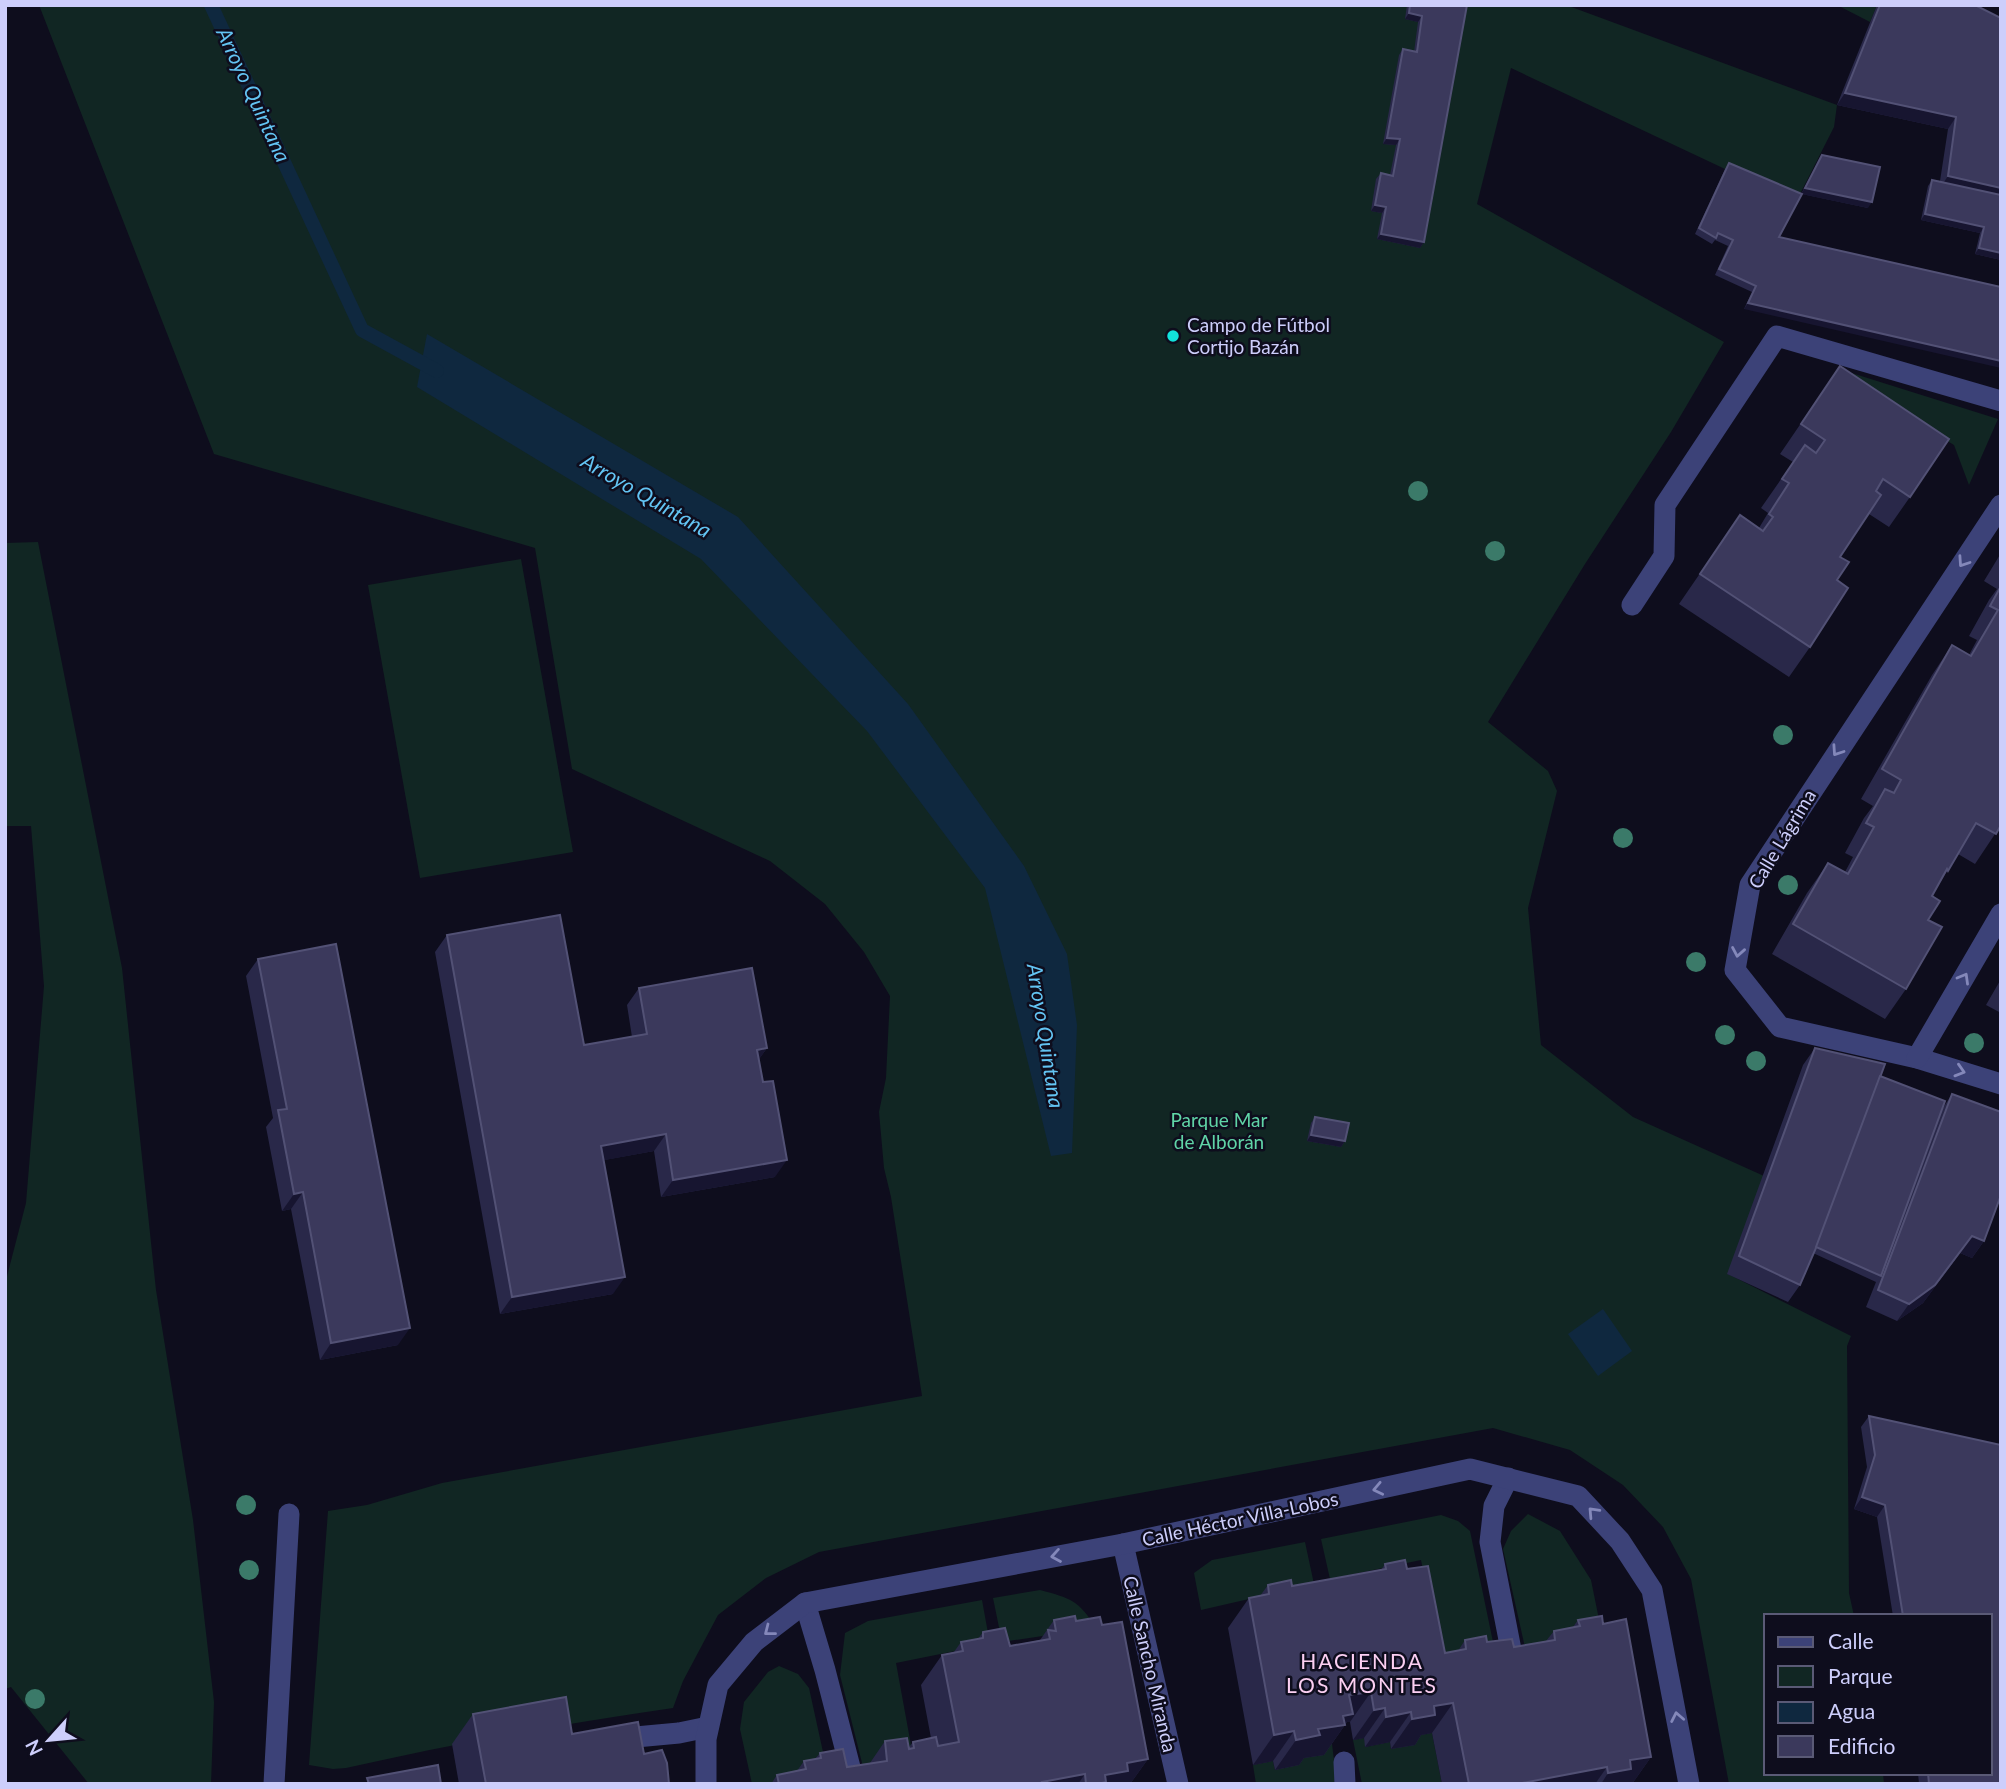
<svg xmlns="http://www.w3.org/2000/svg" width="2006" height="1789" viewBox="0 0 2006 1789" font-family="Lato,sans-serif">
<rect width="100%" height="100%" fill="#0e0d1d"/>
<g fill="#112623">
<path d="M39,5H1566L1837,105L1834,127L1797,200L1725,169L1511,68L1477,204L1724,342L1671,432L1585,564L1488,722L1548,771L1557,791L1528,908L1541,1045L1633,1117L1764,1176L1728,1274L1851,1336L1847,1346L1849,1593L1854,1616H1766V1773H1883L1884,1784H1729L1691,1579L1663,1527L1623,1485L1570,1450L1493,1428L819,1552L766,1578L718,1615L683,1681L673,1708C561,1724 456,1743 346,1768L333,1769L309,1765L328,1511L367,1505L442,1483L922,1396L891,1197L884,1168L879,1112L886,1078L890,996L864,952L825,904L770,861L572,769L535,548L214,454Z"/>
<path d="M1837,5H1877L1870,22Z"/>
<path d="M1842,370L1998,419L1969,485L1954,445L1835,373Z"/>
<path d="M38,542L122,968L156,1290L193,1520L214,1702L211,1784H89L11,1687L5,1689V1284L26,1203L44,986L31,826H5V543Z"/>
<path d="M521,559L573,852L420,878L368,585Z"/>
<path d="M1528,1514L1560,1531L1591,1580L1605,1649L1530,1670L1503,1549L1511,1531Z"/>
<path d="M1441,1515L1458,1521L1470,1531L1498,1666L1444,1670L1421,1560L1330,1579L1321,1539Z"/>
<path d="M1305,1542L1314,1584L1201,1610L1194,1573L1212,1560Z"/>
<path d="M1040,1590C1070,1598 1079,1600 1096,1628L1002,1642L993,1598Z"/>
<path d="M982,1600L990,1644L896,1663L915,1767L864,1771L840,1675L845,1633L868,1621Z"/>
<path d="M779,1666L798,1674L809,1688L830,1784H752L740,1729L744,1702L768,1672Z"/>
<path d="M1432,1733L1442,1784H1362L1353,1740L1364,1738L1366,1747L1390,1742L1391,1749L1413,1736Z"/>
<path d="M1332,1744L1336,1776L1335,1784H1256L1253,1765L1273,1761L1275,1770L1322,1746Z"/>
</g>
<g fill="#0f283f">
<path d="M427,334L738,517L908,704L1024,866L1067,954L1077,1025L1072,1153L1051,1156L985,888L867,731L701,559L417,387Z"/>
<path d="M1603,1309L1632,1351L1598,1376L1568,1334Z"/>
</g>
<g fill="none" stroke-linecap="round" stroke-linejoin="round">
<path stroke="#0f283f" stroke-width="14" d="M211,5L362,330L437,371"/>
<g stroke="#3c4278" stroke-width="21">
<path d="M2001,505L1750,885L1735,970L1780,1027L1917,1058L2001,1084"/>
<path d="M1632,605L1664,556L1665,505L1777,336L2001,401"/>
<path d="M1917,1058L2001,914"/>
<path d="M1508,1478L1494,1506L1490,1542L1512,1655"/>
<path d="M1123,1544L1178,1784"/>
<path d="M805,1603L825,1670L851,1771"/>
<path d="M614,1739L679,1733L708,1727"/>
<path d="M1344,1762L1345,1784"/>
<path d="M274,1784L289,1514"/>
<path d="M706,1784V1739L718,1685L754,1642L805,1603L1123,1544L1470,1469L1578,1496L1620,1541L1652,1590L1689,1784"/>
</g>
</g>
<g fill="#3b7a69">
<circle cx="1418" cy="491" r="10"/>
<circle cx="1495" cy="551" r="10"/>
<circle cx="1783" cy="735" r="10"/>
<circle cx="1623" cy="838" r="10"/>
<circle cx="1788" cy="885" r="10"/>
<circle cx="1696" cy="962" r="10"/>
<circle cx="1725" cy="1035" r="10"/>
<circle cx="1974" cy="1043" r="10"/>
<circle cx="1756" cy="1061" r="10"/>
<circle cx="246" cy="1505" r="10"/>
<circle cx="249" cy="1570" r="10"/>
<circle cx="35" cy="1699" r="10"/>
</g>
<g fill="#292849">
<path d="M1407,5H1467L1424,242L1420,248L1377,239L1382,213L1371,211L1376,179L1381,173L1390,175L1396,145L1383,144L1399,55L1403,49L1414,52L1418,22L1405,19Z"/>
<path d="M1877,5H1975L2001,18V260L1975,254L1980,233L1921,220L1928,186L1932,180L1940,181L1948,129L1837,105Z"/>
<path d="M1822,155L1868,208L1802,194L1779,237L2001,287L1744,309L1752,292L1715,275L1728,246L1715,240L1712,244L1695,234L1725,169L1729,163L1801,194Z"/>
<path d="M1840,366L1910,497L1889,527L1869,514L1840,557L1837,580L1810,647L1789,677L1679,604L1740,515L1759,528L1768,513L1761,508L1793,462L1780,454Z"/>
<path d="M2001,553V825L1975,864L1958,854L1937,887L1932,896L1928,920L1906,989L1885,1019L1772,954L1807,893L1828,863L1845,872L1853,857L1845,853L1864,818L1873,806L1861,799L1932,675L1952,645L1969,655L1977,640L1969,636L1989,600L1997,589L1984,581Z"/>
<path d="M447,935L584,1045L632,1037L627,1005L639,988L767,1048L759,1059L775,1177L661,1197L654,1151L604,1160L613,1294L500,1314L435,952Z"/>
<path d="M258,959L398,1345L320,1360L291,1209L282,1211L266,1127L273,1118L246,976Z"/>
<path d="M2001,979V1013L1986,1005Z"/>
<path d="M1815,1048L1880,1076L1943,1108L1952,1094L1984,1241L1972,1258L1960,1253L1923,1303L1897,1321L1866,1307L1876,1282L1813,1253L1800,1285L1788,1302L1727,1274L1803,1065Z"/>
<path d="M1315,1117L1345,1141L1341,1147L1307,1141L1311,1123Z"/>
<path d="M1869,1416L2001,1445V1784H1919L1918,1773H1990V1616H1893L1877,1517L1854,1509L1867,1467L1861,1427Z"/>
<path d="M1385,1564L1407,1569L1445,1653L1458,1651L1465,1640L1487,1642L1514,1647L1546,1641L1554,1631L1573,1627L1578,1620L1603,1624L1651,1757L1632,1784H1442L1432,1733L1421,1735L1415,1745L1391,1749L1390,1742L1365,1747L1364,1738L1353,1740L1350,1722H1347L1324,1755L1304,1758L1299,1765L1275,1770L1273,1761L1253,1765L1228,1628L1249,1598L1260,1596L1268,1585L1292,1586L1381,1570Z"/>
<path d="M1054,1620L1076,1621L1102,1625L1148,1759L1130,1784H771L777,1775L797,1771L804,1761L815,1759L820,1753L847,1767L870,1763L885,1741L909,1747L913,1742L931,1738L921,1685L942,1655L954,1652L961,1642L978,1639L983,1632L1010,1646L1040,1640Z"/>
<path d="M473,1714L572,1734L644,1754L669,1784H459L452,1744Z"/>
</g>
<g fill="#171530">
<path d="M1409,13L1422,16L1418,22L1405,19Z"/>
<path d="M1845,93L1956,117L1948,129L1837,105Z"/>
<path d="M1387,138L1400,139L1396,145L1383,144Z"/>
<path d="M1948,176L2001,188V202L1940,188Z"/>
<path d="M1805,188L1872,202L1868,208L1801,194Z"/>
<path d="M1375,205L1386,207L1382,213L1371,211Z"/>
<path d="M1925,214L1984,227L1980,233L1921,220Z"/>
<path d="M1381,234L1424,242L1420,248L1377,239Z"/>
<path d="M1979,248L2001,253V260L1975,254Z"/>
<path d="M1748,303L2001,361V368L1744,309Z"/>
<path d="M767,1048L755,1065L757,1050Z"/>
<path d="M666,1134L654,1151L589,1163L601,1146Z"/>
<path d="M1311,1135L1345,1141L1341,1147L1307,1141Z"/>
<path d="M787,1160L775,1177L661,1197L673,1180Z"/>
<path d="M303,1192L291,1209L282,1211L294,1194Z"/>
<path d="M1972,1236L1984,1241L1972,1258L1960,1253L1923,1303L1897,1321L1909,1304Z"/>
<path d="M625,1277L613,1294L500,1314L512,1297Z"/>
<path d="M410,1328L398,1345L320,1360L331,1343Z"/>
<path d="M1862,1497L1885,1505L1877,1517L1854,1509Z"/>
<path d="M1371,1692L1350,1722H1347L1324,1755L1304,1758L1299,1765L1275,1770L1296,1740L1318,1729L1349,1695Z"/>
<path d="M1453,1703L1432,1733L1421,1735L1415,1745L1391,1749L1412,1719L1434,1706Z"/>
<path d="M1385,1708L1364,1738L1353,1740L1374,1710Z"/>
<path d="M1411,1712L1390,1742L1365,1747L1386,1717Z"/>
<path d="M1294,1731L1273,1761L1253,1765L1274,1735Z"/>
<path d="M1651,1757L1632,1784H1601L1608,1773L1630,1760Z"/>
<path d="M1148,1759L1130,1784H1098L1105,1775L1127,1763Z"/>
<path d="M1607,1767L1595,1784H1517Z"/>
<path d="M1085,1774L1078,1784H1041L1042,1782Z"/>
</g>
<g fill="#3b395c" stroke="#525175" stroke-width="2">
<path d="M1410,5H1467L1424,242L1381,234L1386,207L1375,205L1381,173L1393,176L1400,139L1387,138L1403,49L1417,52L1422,16L1409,13Z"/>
<path d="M1880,5H1975L2001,18V188L1948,176L1956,117L1845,93Z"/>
<path d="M1822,155L1880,167L1872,202L1805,188Z"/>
<path d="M1729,163L1802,194L1779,237L2001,287V361L1748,303L1756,286L1719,269L1733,240L1718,233L1716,238L1699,228Z"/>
<path d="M1932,180L2001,195V253L1979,248L1984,227L1925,214Z"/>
<path d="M1840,366L1949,439L1910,497L1883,479L1876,491L1881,495L1840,557L1849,562L1837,580L1848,588L1810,647L1700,574L1740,515L1763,531L1773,517L1769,514L1789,483L1782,479L1805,445L1816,453L1825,440L1801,424Z"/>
<path d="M2001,586V825L1996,834L1976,823L1948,871L1947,869L1932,896L1940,901L1928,920L1942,927L1906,989L1793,924L1828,863L1848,874L1874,827L1866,823L1885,789L1894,793L1901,780L1882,769L1952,645L1971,656L1998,610L1990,606Z"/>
<path d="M560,915L584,1045L647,1034L639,988L752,968L767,1048L757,1050L763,1082L773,1081L787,1160L673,1180L666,1134L601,1146L625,1277L512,1297L447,935Z"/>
<path d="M336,944L410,1328L331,1343L303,1192L294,1194L278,1110L287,1109L258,959Z"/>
<path d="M1815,1048L1885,1064L1822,1234L1800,1285L1739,1256Z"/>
<path d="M1880,1076L1945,1101L1881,1276L1816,1247Z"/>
<path d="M1952,1094L2001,1112V1195L1984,1241L1972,1236L1935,1285L1909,1304L1878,1290Z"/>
<path d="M1315,1117L1349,1123L1345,1141L1311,1135Z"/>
<path d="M1869,1416L2001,1445V1784H1929L1928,1773H1990V1616H1903L1885,1505L1862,1497L1875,1455Z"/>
<path d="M1405,1560L1407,1569L1428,1566L1445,1653L1466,1649L1465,1640L1486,1636L1487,1642L1512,1639L1514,1647L1555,1640L1554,1631L1580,1626L1578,1620L1602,1616L1603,1624L1626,1619L1651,1757L1630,1760L1631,1769L1608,1773L1607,1767L1517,1784H1469L1453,1703L1434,1706L1435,1715L1412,1719L1411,1712L1386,1717L1385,1708L1374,1710L1371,1692L1349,1695L1353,1714L1343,1716L1345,1725L1318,1729L1320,1735L1296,1740L1294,1731L1274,1735L1249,1598L1269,1594L1268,1585L1291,1580L1292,1586L1342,1577L1386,1569L1385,1564Z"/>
<path d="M1075,1616L1076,1621L1100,1617L1102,1625L1122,1622L1148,1759L1127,1763L1128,1771L1105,1775L1106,1782L1098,1784H1086L1085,1774L1042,1782L1043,1784H779L777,1775L806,1769L804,1761L821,1758L820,1753L843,1749L847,1767L887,1761L885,1741L907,1738L909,1749L914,1748L913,1742L936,1737L938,1746L959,1742L942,1655L963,1651L961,1642L983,1638V1632L1005,1628L1010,1646L1050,1639L1048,1630L1056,1631L1054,1620Z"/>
<path d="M566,1697L572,1734L638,1722L644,1754L662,1750L667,1763L669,1784H486L473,1714Z"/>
<path d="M438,1765L441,1784H369L367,1778Z"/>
</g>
<defs><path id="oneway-chevron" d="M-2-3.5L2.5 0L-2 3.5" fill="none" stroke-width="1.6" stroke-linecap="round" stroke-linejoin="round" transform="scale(1.75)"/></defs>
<g stroke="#8488ba">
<use href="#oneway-chevron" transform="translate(1963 562) rotate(124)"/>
<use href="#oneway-chevron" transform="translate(1837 751) rotate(124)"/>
<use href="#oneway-chevron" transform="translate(1738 952) rotate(100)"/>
<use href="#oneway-chevron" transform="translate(1964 978) rotate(-60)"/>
<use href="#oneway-chevron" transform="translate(1960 1071) rotate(17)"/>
<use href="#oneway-chevron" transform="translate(1378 1489) rotate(168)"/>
<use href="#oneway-chevron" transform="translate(1593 1512) rotate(-133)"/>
<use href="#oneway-chevron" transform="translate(1056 1556) rotate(170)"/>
<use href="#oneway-chevron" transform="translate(769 1631) rotate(142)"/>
<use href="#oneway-chevron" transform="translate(1677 1717) rotate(-101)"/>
</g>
<circle fill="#12e2db" stroke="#0e0d1d" stroke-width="2.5" cx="1173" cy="336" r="7"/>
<g text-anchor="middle" stroke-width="5" stroke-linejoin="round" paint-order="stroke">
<g font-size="19" fill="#cdcefb" stroke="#0e0d1d" text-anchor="start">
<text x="1187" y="332">Campo de Fútbol<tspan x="1187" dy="22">Cortijo Bazán</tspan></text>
</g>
<g font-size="19" fill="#cdcefb" stroke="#0e0d1d">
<text transform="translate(1782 839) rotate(-59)" y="7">Calle Lágrima</text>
<text transform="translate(1240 1519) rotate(-12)" y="7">Calle Héctor Villa-Lobos</text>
<text transform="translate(1150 1664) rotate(77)" y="7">Calle Sancho Miranda</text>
</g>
<g font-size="19" fill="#60d4a7" stroke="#0e0d1d">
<text x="1219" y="1127">Parque Mar<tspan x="1219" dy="22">de Alborán</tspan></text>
</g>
<g font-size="21" font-style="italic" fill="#63c4f3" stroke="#0e0d1d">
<text transform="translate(253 95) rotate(65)" y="7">Arroyo Quintana</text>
<text transform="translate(646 496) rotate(30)" y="7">Arroyo Quintana</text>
<text transform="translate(1045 1036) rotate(81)" y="7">Arroyo Quintana</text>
</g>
<g font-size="21" letter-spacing="2" fill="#fbcff1" stroke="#0e0d1d">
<text x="1362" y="1669">HACIENDA<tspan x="1362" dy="24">LOS MONTES</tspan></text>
</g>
</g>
<rect width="2006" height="1789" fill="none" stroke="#cdcefb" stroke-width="14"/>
<rect x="1764" y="1614" width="228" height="161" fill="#0e0d1d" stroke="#5a5a76" stroke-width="2"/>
<rect x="1778" y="1637" width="35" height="10" fill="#3c4278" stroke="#5a5a76" stroke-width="2"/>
<text x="1828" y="1649" font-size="21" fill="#cdcefb">Calle</text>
<rect x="1778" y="1666" width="35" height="21" fill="#112623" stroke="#5a5a76" stroke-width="2"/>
<text x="1828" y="1684" font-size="21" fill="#cdcefb">Parque</text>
<rect x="1778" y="1702" width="35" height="21" fill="#0f283f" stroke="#5a5a76" stroke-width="2"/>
<text x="1828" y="1719" font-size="21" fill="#cdcefb">Agua</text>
<rect x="1778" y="1736" width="35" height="21" fill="#3b395c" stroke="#5a5a76" stroke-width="2"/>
<text x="1828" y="1754" font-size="21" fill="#cdcefb">Edificio</text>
<g transform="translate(49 1740) rotate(243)" stroke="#0e0d1d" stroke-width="5" paint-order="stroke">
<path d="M0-5L12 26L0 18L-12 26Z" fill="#cdcefb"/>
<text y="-10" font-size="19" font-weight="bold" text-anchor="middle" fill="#cdcefb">N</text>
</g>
</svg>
